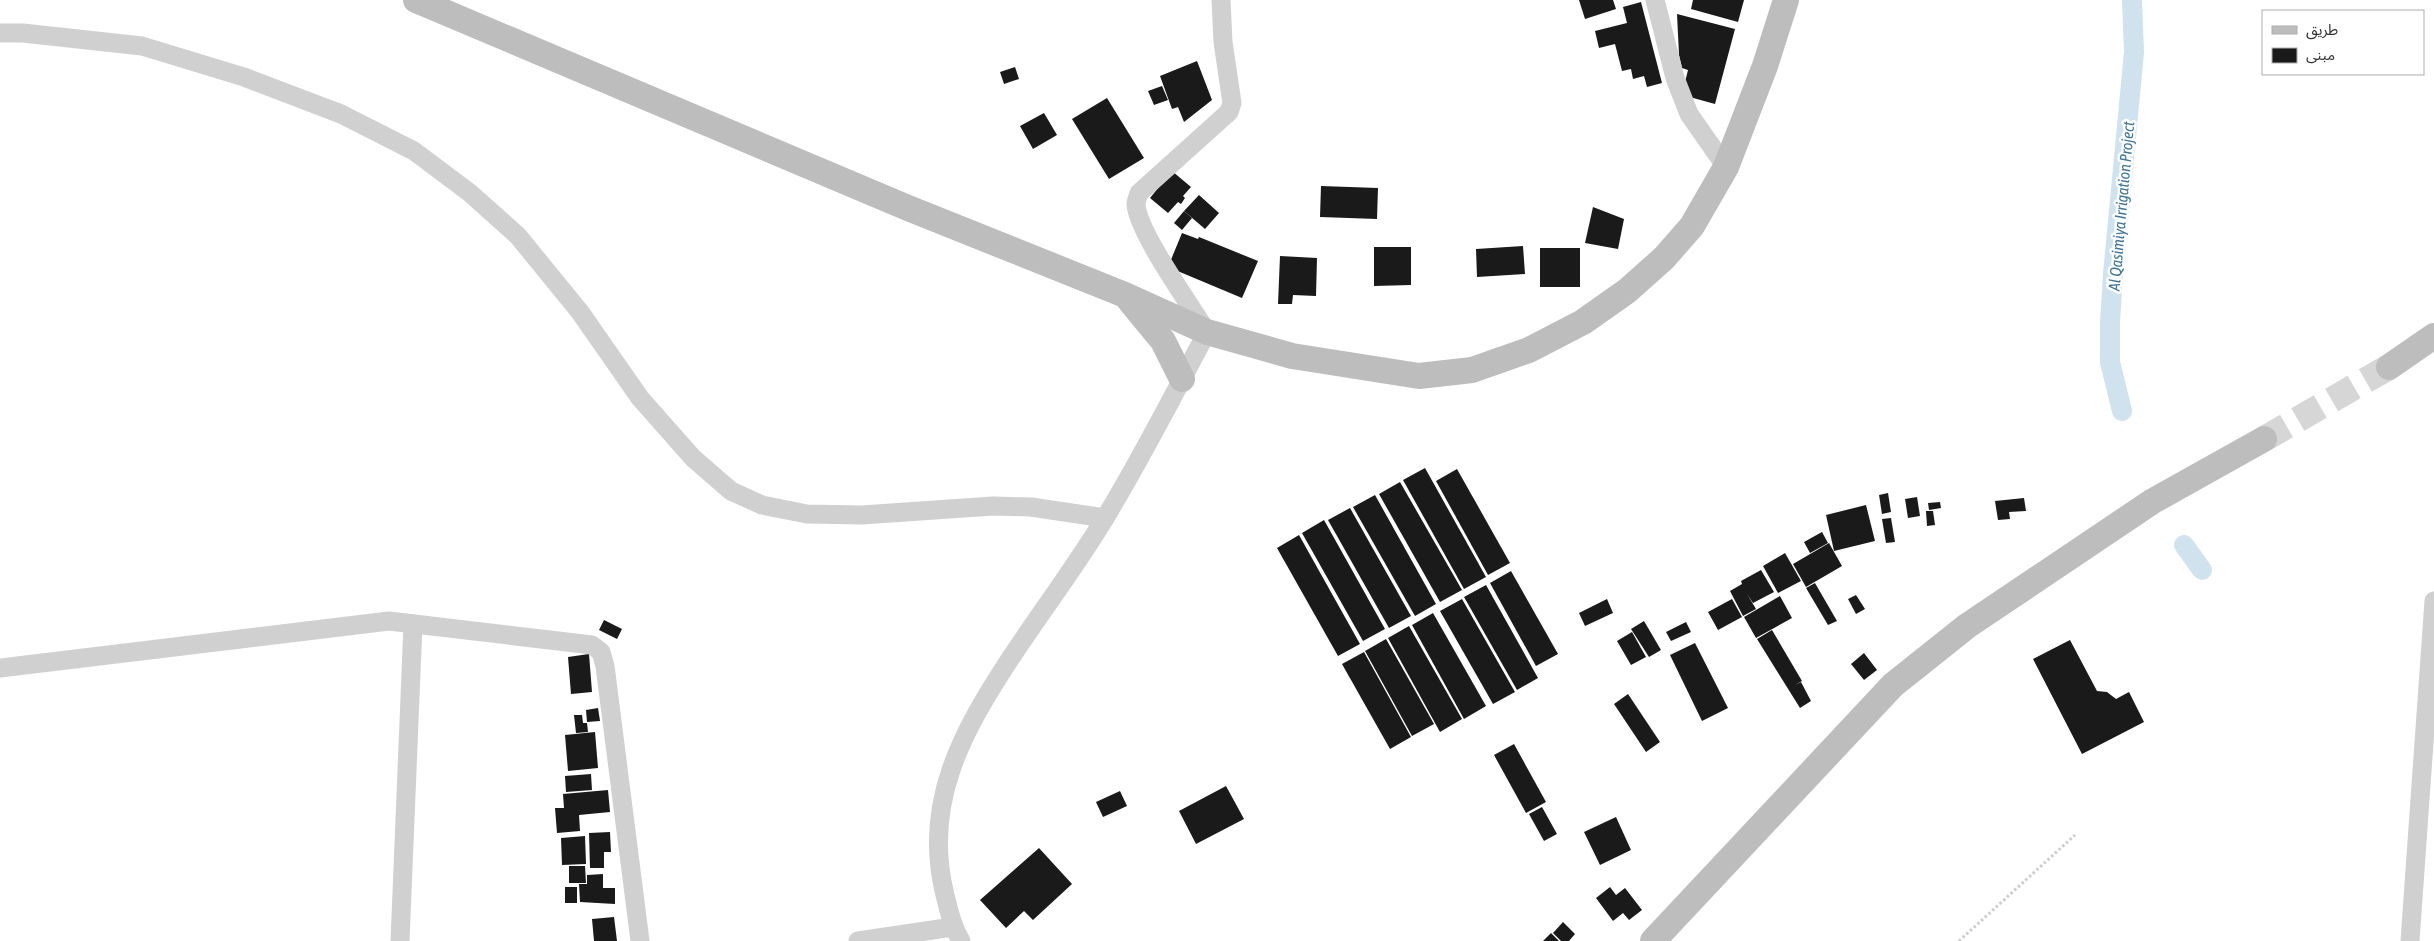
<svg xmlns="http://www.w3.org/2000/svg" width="2434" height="941" viewBox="0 0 2434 941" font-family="'Asap Condensed','Noto Sans Arabic',sans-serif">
<rect width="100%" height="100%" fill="#fff"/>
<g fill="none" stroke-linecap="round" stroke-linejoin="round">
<g stroke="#cfe2ee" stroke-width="20">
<path d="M2122,411L2110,362V322L2113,274L2134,52L2132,0"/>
<path d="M2184,545L2202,570"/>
</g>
</g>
<g fill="#1a1a1a">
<path d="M1579,0H1613L1616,9L1585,19Z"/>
<path d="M1693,0H1744L1738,22L1691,9Z"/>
<path d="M1641,2L1662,83L1647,87L1644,76L1633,79L1631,69L1622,71L1615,44L1599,48L1595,31L1627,23L1623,7Z"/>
<path d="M1677,14L1735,29L1715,104L1686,96L1684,86L1688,70L1682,68L1679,55Z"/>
<path d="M1197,61L1212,100L1184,122L1178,107L1172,109L1160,76Z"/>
<path d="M1015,67L1019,79L1004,84L1000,72Z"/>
<path d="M1162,86L1168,100L1154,105L1148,91Z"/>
<path d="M1107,98L1144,158L1109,179L1072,119Z"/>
<path d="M1044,113L1057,135L1033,149L1020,126Z"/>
<path d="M1172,171L1191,187L1183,196L1185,198L1181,204L1178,202L1168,213L1150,198Z"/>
<path d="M1321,186L1378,188L1377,219L1320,217Z"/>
<path d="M1199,195L1219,213L1205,229L1184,211Z"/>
<path d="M1593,207L1624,219L1618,249L1585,243Z"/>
<path d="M1184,211L1192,218L1182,230L1174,223Z"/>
<path d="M1182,233L1198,239L1199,237L1258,261L1242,298L1168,267Z"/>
<path d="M1523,246L1525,274L1477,277L1476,249Z"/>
<path d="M1374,247H1411V285L1374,286Z"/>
<rect x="1540" y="248" width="40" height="39"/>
<path d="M1280,256L1317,258L1316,296L1293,295L1292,304H1278Z"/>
<path d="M1425,468L1486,577L1464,589L1403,480Z"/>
<path d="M1457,469L1510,563L1488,575L1436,481Z"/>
<path d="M1400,482L1462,590L1440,602L1379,494Z"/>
<path d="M1888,493L1891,512L1882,514L1879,495Z"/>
<path d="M1375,495L1436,604L1415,616L1353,507Z"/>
<path d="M1917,497L1920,516L1908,518L1905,499Z"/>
<path d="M2024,498L2026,511L2009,512L2010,519L1998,520L1995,501Z"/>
<path d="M1940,502L1941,508L1929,510L1928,503Z"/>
<path d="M1866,505L1875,541L1834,551L1826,515Z"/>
<path d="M1350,508L1411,616L1389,628L1328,520Z"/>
<path d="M1926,511H1933L1935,525L1927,526Z"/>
<path d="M1891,518L1895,542L1886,543L1882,519Z"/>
<path d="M1324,520L1385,629L1363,641L1302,533Z"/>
<path d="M1822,532L1828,543L1810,553L1804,542Z"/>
<path d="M1299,535L1360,644L1338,656L1277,548Z"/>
<path d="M1829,543L1842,566L1806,587L1793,564Z"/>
<path d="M1785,553L1801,581L1778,593L1763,566Z"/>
<path d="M1761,570L1774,592L1753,603L1747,594L1756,609L1743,616L1730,591L1742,584L1741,581Z"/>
<path d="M1511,571L1558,654L1536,666L1490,583Z"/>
<path d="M1815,583L1837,621L1828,625L1806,588Z"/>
<path d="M1486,585L1538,678L1517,690L1464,597Z"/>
<path d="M1856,595L1865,609L1856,614L1848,599Z"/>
<path d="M1780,596L1792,618L1756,638L1744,617Z"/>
<path d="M1462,599L1515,692L1493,704L1440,611Z"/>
<path d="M1607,599L1613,613L1585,626L1579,613Z"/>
<path d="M1732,599L1742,617L1718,630L1708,612Z"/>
<path d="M1433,613L1486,706L1464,719L1412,625Z"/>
<path d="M604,620L622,629L617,639L599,630Z"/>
<path d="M1644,621L1661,650L1649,657L1631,629Z"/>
<path d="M1686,622L1691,632L1671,641L1666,632Z"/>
<path d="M1409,626L1462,719L1440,732L1388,638Z"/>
<path d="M1772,630L1802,681L1795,685L1801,682L1811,701L1800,708L1757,639Z"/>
<path d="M1632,632L1646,657L1631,665L1617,641Z"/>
<path d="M1386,639L1434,724L1412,736L1365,651Z"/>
<path d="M2070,640L2097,691L2107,692L2116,699L2129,692L2144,722L2082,754L2033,659Z"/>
<path d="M1695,643L1728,708L1702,721L1670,655Z"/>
<path d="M1364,652L1411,737L1390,749L1342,664Z"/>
<path d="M1864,653L1877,670L1864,680L1851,664Z"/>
<path d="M589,654L592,692L571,694L568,657Z"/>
<path d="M1628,694L1660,742L1646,752L1614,704Z"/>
<path d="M598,708L600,721L587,722L586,710Z"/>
<path d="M574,715H582L583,723H587L588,732L576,733Z"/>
<path d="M595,732L598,768L568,771L565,735Z"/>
<path d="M1514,744L1546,802L1526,813L1494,755Z"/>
<path d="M591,774L592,790L566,792L565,776Z"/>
<path d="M1226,786L1244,819L1196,844L1179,811Z"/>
<path d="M608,790L610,812L579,815L580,831L557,833L555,808H564L563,794Z"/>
<path d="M1120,791L1127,806L1103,817L1096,802Z"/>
<path d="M1542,807L1557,834L1544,841L1529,814Z"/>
<path d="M1616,817L1631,850L1600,865L1584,832Z"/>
<path d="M610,832L611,852H604V868H590L589,833Z"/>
<path d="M585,836L586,864L562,865L561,838Z"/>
<path d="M1039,848L1072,884L1033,920L1024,911L1006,928L980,900Z"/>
<path d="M569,866H585L586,883H569Z"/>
<path d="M603,874V888H615V904L580,902L579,884H587V875Z"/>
<rect x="565" y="887" width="12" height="16"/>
<path d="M1610,887L1616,895L1625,888L1642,910L1629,920L1623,913L1613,921L1596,898Z"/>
<path d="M614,917L617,941H594L592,919Z"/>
<path d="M1563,922L1575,934L1569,941H1561L1553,933Z"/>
<path d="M1551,933L1559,941H1543Z"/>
</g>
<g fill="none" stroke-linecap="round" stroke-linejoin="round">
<path stroke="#d6d6d6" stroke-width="26" stroke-dasharray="26 13" stroke-linecap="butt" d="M2264,439L2389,367"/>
<path stroke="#cdcdcd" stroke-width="3" stroke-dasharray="2.5 2.5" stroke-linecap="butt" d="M1959,941L2075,835"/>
<g stroke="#d0d0d0" stroke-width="19">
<path d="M1655,0L1675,78L1689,114L1726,167"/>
<path d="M0,33H23L142,46L244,77L341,114L414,151L470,193L518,236L580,312L640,398L693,458L731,491L762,505L807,514L862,515L993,506L1031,507L1105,518"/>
<path d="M0,668L389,621L592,645L601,652L605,666L640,941"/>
<path d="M400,941L413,624"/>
<path d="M858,941L953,927"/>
<path d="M961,941C952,926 949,911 945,895C922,804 962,732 1010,659C1041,612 1076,566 1105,518C1142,457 1174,394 1207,332C1191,306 1137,231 1136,204C1136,200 1138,197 1139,193L1229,112L1232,103L1223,42L1221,0"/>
<path d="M2410,941L2434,601"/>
</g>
<g stroke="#bdbdbd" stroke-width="26">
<path d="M416,0L908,208L1125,295L1207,332L1292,356L1419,376L1472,370L1529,350L1583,322L1627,291L1664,258L1692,226L1726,167L1765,66L1786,0"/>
<path d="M1130,301L1163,341L1182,379"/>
<path d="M2389,367L2434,336"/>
<path d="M1653,941L1893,685L1967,626L2153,501L2264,439"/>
</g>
</g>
<g text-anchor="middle" stroke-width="5" stroke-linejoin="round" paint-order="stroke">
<g font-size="16" font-style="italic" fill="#3f7597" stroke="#fff">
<text transform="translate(2121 206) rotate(-85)" y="6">Al Qasimiya Irrigation Project</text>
</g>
</g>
<rect x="2262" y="10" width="162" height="65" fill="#ffffff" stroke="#adadad"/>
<rect x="2272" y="26" width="25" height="8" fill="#bdbdbd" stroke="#adadad"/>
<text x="2306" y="35" font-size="15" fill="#333333">طريق</text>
<rect x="2272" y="48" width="25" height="15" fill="#1a1a1a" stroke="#adadad"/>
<text x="2306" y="60" font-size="15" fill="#333333">مبنى</text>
</svg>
